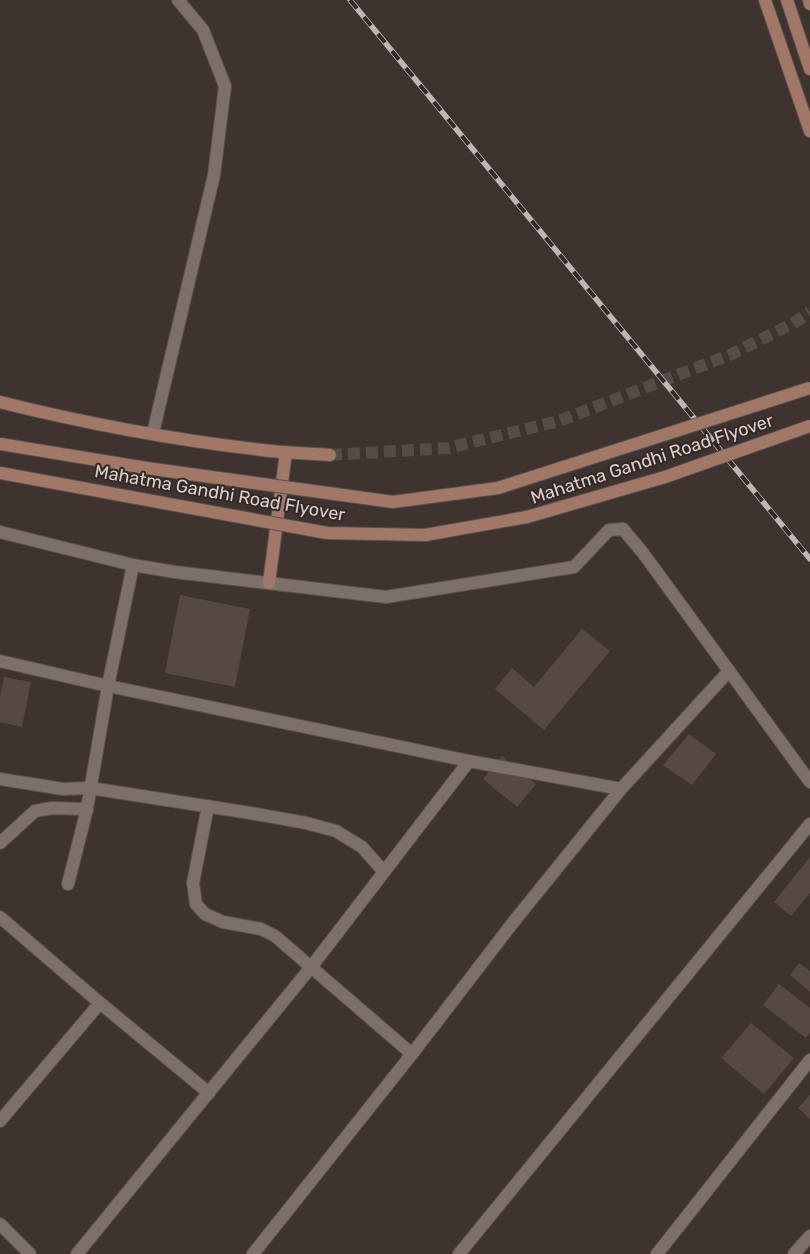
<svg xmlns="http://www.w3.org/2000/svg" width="810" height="1254" viewBox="0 0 810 1254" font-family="Rubik,sans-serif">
<rect width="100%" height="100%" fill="#3f332f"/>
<g fill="#564944">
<path d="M180,595L250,609L235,687L165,673Z"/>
<path d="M582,629L610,651L544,730L495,689L512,668L534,687Z"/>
<path d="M4,677L31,682L22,727L0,722V697Z"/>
<path d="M689,734L716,754L692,785L663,765Z"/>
<path d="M502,756L536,784L517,807L483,779Z"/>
<path d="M810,857V893L791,916L774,902Z"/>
<path d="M799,963L810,971V992L790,975Z"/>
<path d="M779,984L810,1008V1033L806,1038L763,1005Z"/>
<path d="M751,1023L794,1058L764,1094L721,1058Z"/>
<path d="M810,1095V1119L798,1108Z"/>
</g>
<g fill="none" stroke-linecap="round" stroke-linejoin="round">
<path stroke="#564b47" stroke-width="12" stroke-dasharray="12 6" stroke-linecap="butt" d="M330,455L448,448L559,421L732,354L792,324L810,312"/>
<g stroke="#5a514e" stroke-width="14">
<g id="street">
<path d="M153,433L214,175L225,86L203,30L178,0"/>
<path d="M0,532L133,565L175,572L386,597L574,567L609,530L623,529L643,553L810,782"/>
<path d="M0,661L108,686L469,761"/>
<path d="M0,779L63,789L90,788L250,813L306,823L336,831L362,847L384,872"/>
<path d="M208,806L193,883L196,904L205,914L223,922L261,929L275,936L412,1054"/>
<path d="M0,843L35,811L52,808L87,809"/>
<path d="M68,884L87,809L108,686L133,565"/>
<path d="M0,917L100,1003L0,1121"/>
<path d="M100,1003L209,1093"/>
<path d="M0,1224L30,1254"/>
<path d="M77,1254L312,966L469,761L621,789"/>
<path d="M253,1254L412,1054L515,920L621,789L729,671"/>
<path d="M459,1254L810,824"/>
<path d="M657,1254L810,1060"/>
<path d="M794,1254L810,1236"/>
</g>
</g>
<g stroke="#5a514e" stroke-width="14">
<g id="secondary">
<path d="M765,0L810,131"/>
<path d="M787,0L810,69"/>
<path d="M809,0L810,4"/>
<path d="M0,402C84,423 176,440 262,450C284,453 307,453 330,455"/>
<path d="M269,583L286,452"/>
</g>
</g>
<use href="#street" stroke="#7d706b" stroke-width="12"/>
<use href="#secondary" stroke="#a17868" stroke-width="12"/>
<g stroke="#bfb7b4" stroke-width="5.5">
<path id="rail" d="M350,0L810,559"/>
</g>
<use href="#rail" stroke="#342925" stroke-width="4" stroke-dasharray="11" stroke-linecap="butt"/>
<g stroke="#5a514e" stroke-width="14" stroke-linecap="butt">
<g id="secondary-bridge">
<path d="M0,444L146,468L393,502L498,488L810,388"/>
<path d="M0,473L327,533L425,535L527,517L665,477L810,426"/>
</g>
</g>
<use href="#secondary-bridge" stroke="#a17868" stroke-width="12"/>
</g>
<g text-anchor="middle" stroke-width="4" stroke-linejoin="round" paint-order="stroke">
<g font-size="18" fill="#d7d0cd" stroke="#342925">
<text transform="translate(652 459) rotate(-18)" y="6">Mahatma Gandhi Road Flyover</text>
<text transform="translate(220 493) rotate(10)" y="6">Mahatma Gandhi Road Flyover</text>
</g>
</g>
</svg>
